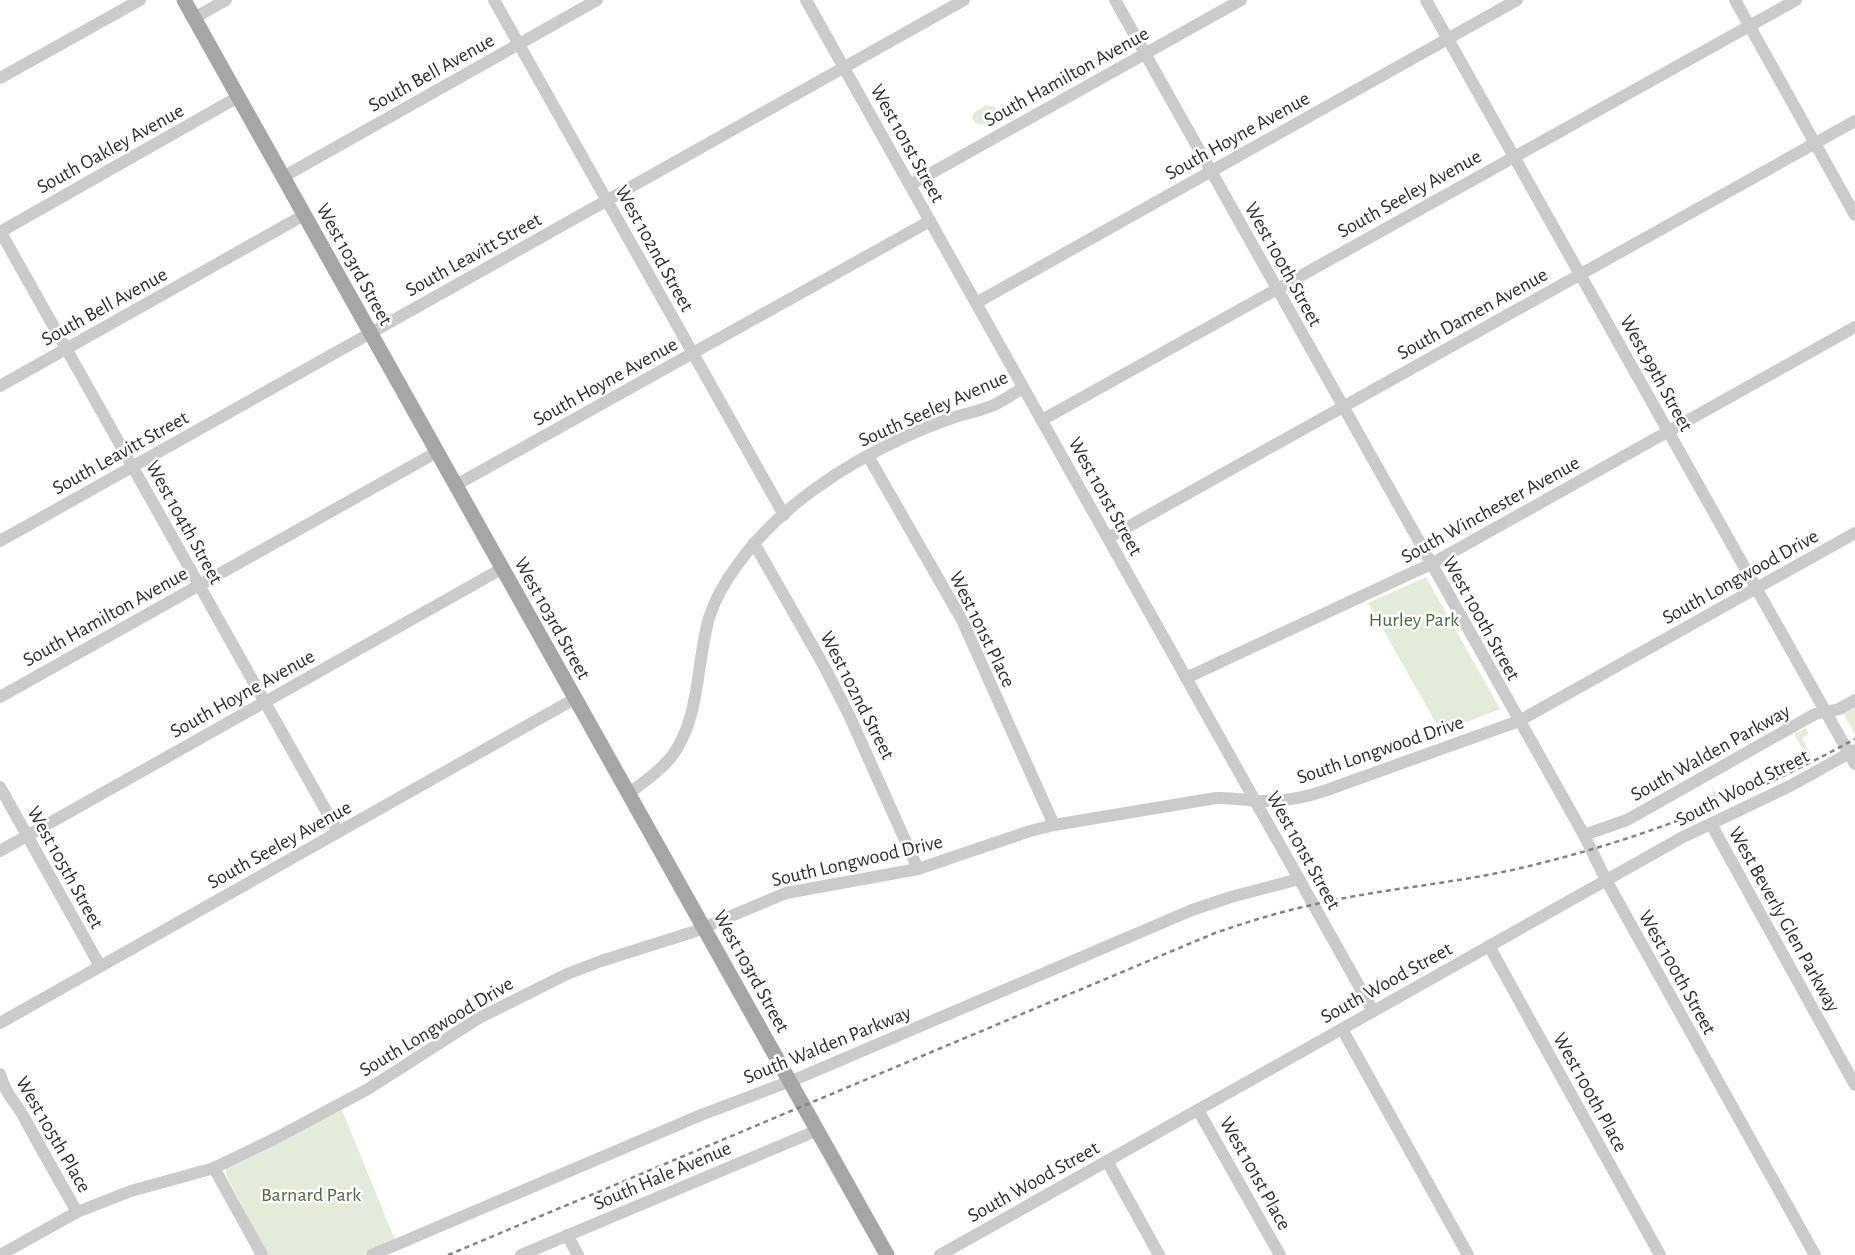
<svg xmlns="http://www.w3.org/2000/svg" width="1855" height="1255" viewBox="0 0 1855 1255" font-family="'Alegreya Sans',sans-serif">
<rect width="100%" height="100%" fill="#fff"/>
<g fill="#e3ebdb">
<path d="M987,105L995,107L997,112L996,116L981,125L974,122L972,118L973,113Z"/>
<path d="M1426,577L1500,709L1441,732L1368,603Z"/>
<path d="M1855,704V732L1854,733L1842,711Z"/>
<path d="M1806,728L1809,734L1802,738L1811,755L1767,777L1764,773L1804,752L1794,734Z"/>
<path d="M1763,773L1765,778L1711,801L1709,796L1714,793L1709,782L1717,795Z"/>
<path d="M342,1110L395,1240L361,1255H268L226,1175V1169Z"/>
</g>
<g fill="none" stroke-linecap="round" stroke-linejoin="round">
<g stroke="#cbcbcb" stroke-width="12">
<path d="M494,0L784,515"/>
<path d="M806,0L1373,1011"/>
<path d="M1115,0L1584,835L1606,880L1815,1255"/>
<path d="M1426,0L1855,764"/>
<path d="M1735,0L1855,215"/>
<path d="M194,18L226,0"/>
<path d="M0,78L140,0"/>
<path d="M283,177L597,0"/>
<path d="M910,185L1241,0"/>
<path d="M0,231L338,832"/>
<path d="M0,232L238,97"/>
<path d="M976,303L1517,0"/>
<path d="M0,386L304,215"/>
<path d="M1042,420L1796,0"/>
<path d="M868,456L962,620L1054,825"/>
<path d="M456,485L930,221"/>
<path d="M1108,538L1855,121"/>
<path d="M0,541L964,0"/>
<path d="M754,543L824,666L849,715L918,869"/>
<path d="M1186,678L1431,564L1855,327"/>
<path d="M0,697L437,452"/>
<path d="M0,787L100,966"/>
<path d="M629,793C644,782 660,771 672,756C701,716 696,663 709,618C715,599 726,580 738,564C778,508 843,465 905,437C922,429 940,422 958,416C970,413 982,410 994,405C1004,400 1014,393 1023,388"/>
<path d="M1711,824L1855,1085"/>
<path d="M1584,835L1627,820L1815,714L1839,709L1855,700"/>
<path d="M0,851L503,568"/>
<path d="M1489,946L1660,1255"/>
<path d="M0,1023L576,698"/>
<path d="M1342,1029L1468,1255"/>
<path d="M0,1074C6,1096 17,1103 26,1121C43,1152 60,1182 77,1212"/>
<path d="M1198,1110L1280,1255"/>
<path d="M1107,1161L1159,1255"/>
<path d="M214,1168L262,1255"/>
<path d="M567,1235L578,1255"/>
<path d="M0,1255L77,1212L131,1191L214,1168L276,1138L368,1089L479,1018L567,974L601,961L693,932L786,893L918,869L1030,831L1054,825L1216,798C1234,797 1251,802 1269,801C1287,801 1306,797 1324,791L1519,721L1855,533"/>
<path d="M372,1255L701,1115L801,1077L1192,910L1231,897L1299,879"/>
<path d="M521,1255L818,1130"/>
<path d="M940,1255L1683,837L1790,786L1855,750"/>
</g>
<path stroke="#a6a6a6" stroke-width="15" d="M184,0L887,1255"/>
<path stroke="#838383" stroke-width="2.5" stroke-dasharray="5 4" stroke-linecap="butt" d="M448,1255L1215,933C1247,922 1279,912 1312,905C1383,888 1455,884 1525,867C1643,839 1749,797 1855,739"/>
</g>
<g text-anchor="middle" stroke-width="5" stroke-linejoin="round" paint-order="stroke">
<g font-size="20" fill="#2e2e2e" stroke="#fff">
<text transform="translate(431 72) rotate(-29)" y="7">South Bell Avenue</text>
<text transform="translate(1066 76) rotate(-29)" y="7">South Hamilton Avenue</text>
<text transform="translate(1237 135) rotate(-29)" y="7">South Hoyne Avenue</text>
<text transform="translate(908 143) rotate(61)" y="7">West 101st Street</text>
<text transform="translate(110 148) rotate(-29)" y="7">South Oakley Avenue</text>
<text transform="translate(1409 193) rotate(-29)" y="7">South Seeley Avenue</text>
<text transform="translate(655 248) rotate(61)" y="7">West 102nd Street</text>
<text transform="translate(473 254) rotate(-29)" y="7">South Leavitt Street</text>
<text transform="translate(355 264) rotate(61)" y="7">West 103rd Street</text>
<text transform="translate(1284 264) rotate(61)" y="7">West 100th Street</text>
<text transform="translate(104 306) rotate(-29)" y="7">South Bell Avenue</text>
<text transform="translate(1472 313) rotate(-29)" y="7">South Damen Avenue</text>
<text transform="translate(1657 373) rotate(61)" y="7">West 99th Street</text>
<text transform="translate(605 381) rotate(-29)" y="7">South Hoyne Avenue</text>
<text transform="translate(933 408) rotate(-24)" y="7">South Seeley Avenue</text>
<text transform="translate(120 452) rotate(-29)" y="7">South Leavitt Street</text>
<text transform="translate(1106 496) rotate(61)" y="7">West 101st Street</text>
<text transform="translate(1490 509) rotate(-29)" y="7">South Winchester Avenue</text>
<text transform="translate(185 522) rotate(61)" y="7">West 104th Street</text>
<text transform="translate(1740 576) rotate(-29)" y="7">South Longwood Drive</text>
<text transform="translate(105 616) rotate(-29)" y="7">South Hamilton Avenue</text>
<text transform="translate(553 618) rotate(61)" y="7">West 103rd Street</text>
<text transform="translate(1482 618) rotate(61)" y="7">West 100th Street</text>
<text transform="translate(983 629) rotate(64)" y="7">West 101st Place</text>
<text transform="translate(242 693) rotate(-29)" y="7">South Hoyne Avenue</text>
<text transform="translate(858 695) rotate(63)" y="7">West 102nd Street</text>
<text transform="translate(1380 749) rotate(-19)" y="7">South Longwood Drive</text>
<text transform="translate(1710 752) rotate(-29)" y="7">South Walden Parkway</text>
<text transform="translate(1742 787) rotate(-27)" y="7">South Wood Street</text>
<text transform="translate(279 844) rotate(-29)" y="7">South Seeley Avenue</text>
<text transform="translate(1304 850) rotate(61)" y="7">West 101st Street</text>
<text transform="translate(857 860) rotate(-13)" y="7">South Longwood Drive</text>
<text transform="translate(66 867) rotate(61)" y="7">West 105th Street</text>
<text transform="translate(1785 919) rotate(61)" y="7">West Beverly Glen Parkway</text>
<text transform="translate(752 971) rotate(61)" y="7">West 103rd Street</text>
<text transform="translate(1678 972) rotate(61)" y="7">West 100th Street</text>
<text transform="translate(1386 982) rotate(-29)" y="7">South Wood Street</text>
<text transform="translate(436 1026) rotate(-31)" y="7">South Longwood Drive</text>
<text transform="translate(827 1044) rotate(-22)" y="7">South Walden Parkway</text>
<text transform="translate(1591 1092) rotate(61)" y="7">West 100th Place</text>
<text transform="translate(54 1134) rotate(60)" y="7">West 105th Place</text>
<text transform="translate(1256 1173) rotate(61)" y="7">West 101st Place</text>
<text transform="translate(662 1175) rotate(-23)" y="7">South Hale Avenue</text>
<text transform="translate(1033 1181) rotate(-29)" y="7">South Wood Street</text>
</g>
<g font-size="20" fill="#4e693b" stroke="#fff">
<text x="1414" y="626">Hurley Park</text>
<text x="311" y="1201">Barnard Park</text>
</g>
</g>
</svg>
